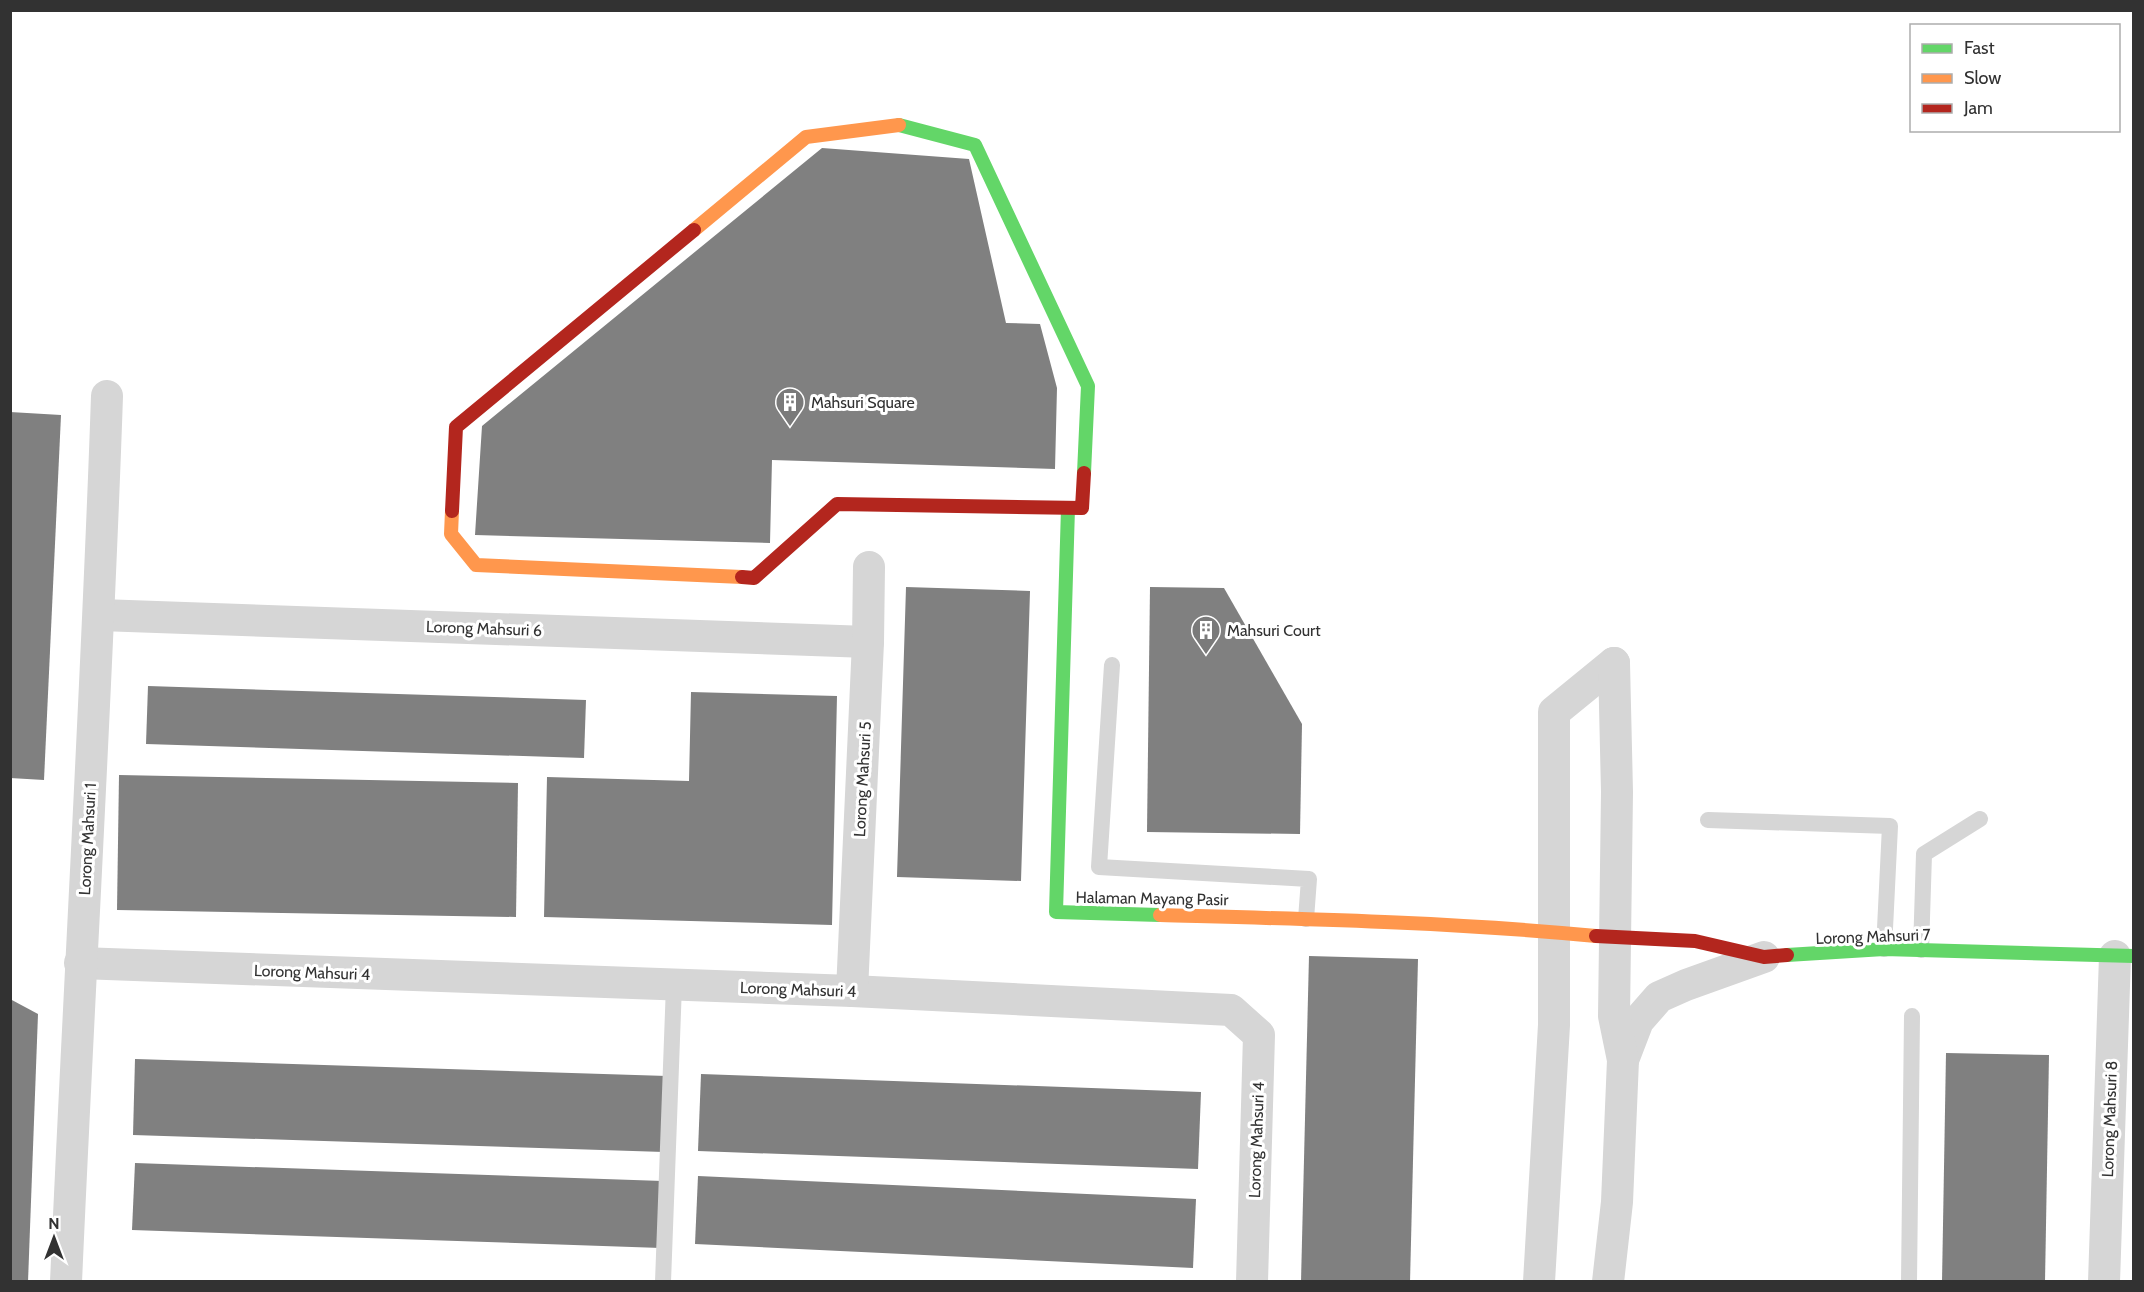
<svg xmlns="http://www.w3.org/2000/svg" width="2144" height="1292" viewBox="0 0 2144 1292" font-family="Cabin,sans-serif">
<rect width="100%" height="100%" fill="#fff"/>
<g fill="#808080">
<path d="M822,148L969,159L1006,323L1040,324L1057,388L1055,469L772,460L770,543L475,535L482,426Z"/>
<path d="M10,412L61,415L44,780L10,778Z"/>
<path d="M906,587L1030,591L1021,881L897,877Z"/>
<path d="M1150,587L1224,588L1302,724L1300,834L1147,832Z"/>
<path d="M148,686L586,700L584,758L146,744Z"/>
<path d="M691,692L837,696L832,925L544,917L547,777L689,781Z"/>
<path d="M119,775L518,783L516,917L117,910Z"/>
<path d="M1309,956L1418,959L1410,1282H1301Z"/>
<path d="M10,999L38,1014L28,1282H10Z"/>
<path d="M1946,1053L2049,1055L2045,1282H1942Z"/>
<path d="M135,1059L667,1076L664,1152L133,1135Z"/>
<path d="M701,1074L1201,1092L1198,1169L698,1151Z"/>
<path d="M135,1163L663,1181L661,1248L132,1230Z"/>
<path d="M698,1176L1196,1199L1193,1268L695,1244Z"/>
</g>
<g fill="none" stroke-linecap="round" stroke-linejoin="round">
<g stroke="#d6d6d6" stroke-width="16">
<path d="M1112,665L1099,867L1309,879L1306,919"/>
<path d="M1708,820L1890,826L1884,949"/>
<path d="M1921,950L1924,854L1980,819"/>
<path d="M663,1282L674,985"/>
<path d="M1909,1282L1912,1016"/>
</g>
<g stroke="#d6d6d6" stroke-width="32">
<path d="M100,615L868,642"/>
<path d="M80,963L852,991L1231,1010L1259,1035L1252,1282"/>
<path d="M852,991L868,642L869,567"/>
<path d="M1623,1060L1638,1021L1659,997L1686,985L1764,957"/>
<path d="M66,1282C79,986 97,691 107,396"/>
<path d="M1539,1282L1554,1025V712L1614,663"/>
<path d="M1608,1282L1617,1202L1623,1060L1614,1016L1617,792L1614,663"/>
<path d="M2104,1282L2115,956"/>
</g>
<g stroke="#63d668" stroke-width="14">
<path d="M899,125L975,145L1088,386L1084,473"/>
<path d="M1068,508L1056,912L1160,915"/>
<path d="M1787,955L1884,949L2134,956"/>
</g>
<g stroke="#ff974d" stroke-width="14">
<path d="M694,230L806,137L899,125"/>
<path d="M452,511L451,534L476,565L742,577"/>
<path d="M1160,915C1305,919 1451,922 1596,936"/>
</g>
<g stroke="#b3261e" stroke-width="14">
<path d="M452,511L456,427L694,230"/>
<path d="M742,577L754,578L837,504L1082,508L1084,473"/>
<path d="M1596,936L1695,941L1764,957L1787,955"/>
</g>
</g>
<defs>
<g id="building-pin" transform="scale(1.5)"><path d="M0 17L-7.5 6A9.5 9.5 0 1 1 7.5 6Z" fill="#7a7a7a" stroke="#fff"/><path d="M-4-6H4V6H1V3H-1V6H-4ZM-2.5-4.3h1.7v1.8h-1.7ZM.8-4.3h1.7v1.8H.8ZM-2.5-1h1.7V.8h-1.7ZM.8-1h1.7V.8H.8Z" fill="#fff"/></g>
</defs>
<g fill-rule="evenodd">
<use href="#building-pin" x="790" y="402"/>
<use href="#building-pin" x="1206" y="630"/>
</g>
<g text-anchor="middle" stroke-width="6" stroke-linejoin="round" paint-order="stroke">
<g font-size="16" fill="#323232" stroke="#fff" text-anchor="start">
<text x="811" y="408">Mahsuri Square</text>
<text x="1227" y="636">Mahsuri Court</text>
</g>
<g font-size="16" fill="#323232" stroke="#fff">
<text transform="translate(484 628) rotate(2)" y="6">Lorong Mahsuri 6</text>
<text transform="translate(862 779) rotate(-87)" y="6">Lorong Mahsuri 5</text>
<text transform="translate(87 839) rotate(-87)" y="6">Lorong Mahsuri 1</text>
<text transform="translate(1152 898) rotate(1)" y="6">Halaman Mayang Pasir</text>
<text transform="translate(1873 936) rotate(-2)" y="6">Lorong Mahsuri 7</text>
<text transform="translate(312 972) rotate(2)" y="6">Lorong Mahsuri 4</text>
<text transform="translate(798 989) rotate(2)" y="6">Lorong Mahsuri 4</text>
<text transform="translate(2109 1119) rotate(-88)" y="6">Lorong Mahsuri 8</text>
<text transform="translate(1256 1140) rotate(-88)" y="6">Lorong Mahsuri 4</text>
</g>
</g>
<rect width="2144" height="1292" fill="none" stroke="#323232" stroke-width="24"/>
<rect x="1910" y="24" width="210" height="108" fill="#ffffff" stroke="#adadad" stroke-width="1.5"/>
<rect x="1922" y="44" width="30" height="9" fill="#63d668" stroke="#adadad" stroke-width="1.5"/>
<text x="1964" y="54" font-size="18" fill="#323232">Fast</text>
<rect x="1922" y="74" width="30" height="9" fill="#ff974d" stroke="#adadad" stroke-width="1.5"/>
<text x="1964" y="84" font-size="18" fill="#323232">Slow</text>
<rect x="1922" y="104" width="30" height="9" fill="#b3261e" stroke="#adadad" stroke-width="1.5"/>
<text x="1964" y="114" font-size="18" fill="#323232">Jam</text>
<g transform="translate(54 1238)" stroke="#ffffff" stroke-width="4.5" paint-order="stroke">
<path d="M0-4.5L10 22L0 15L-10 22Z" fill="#323232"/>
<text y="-9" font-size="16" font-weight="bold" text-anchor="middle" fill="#323232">N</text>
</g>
</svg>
